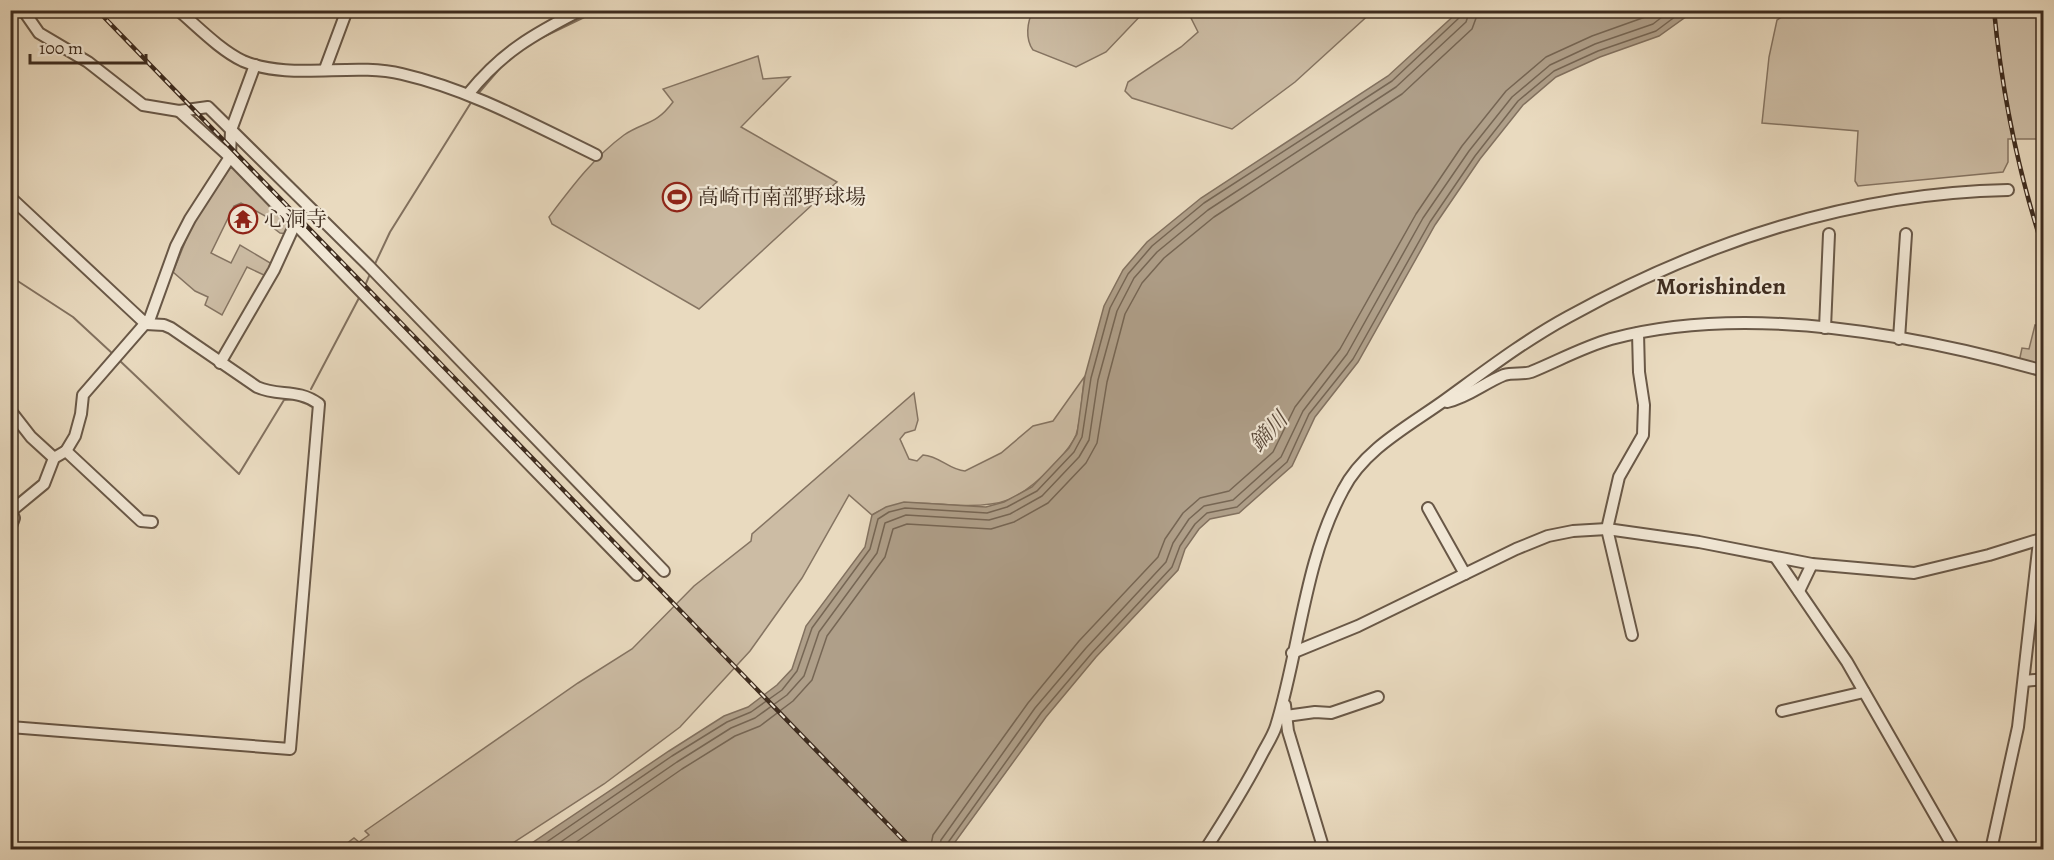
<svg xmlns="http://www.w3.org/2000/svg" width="2054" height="860" viewBox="0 0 2054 860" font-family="Alegreya,'Noto Serif JP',serif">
<rect width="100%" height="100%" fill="#e9dabf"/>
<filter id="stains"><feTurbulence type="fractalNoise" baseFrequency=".00333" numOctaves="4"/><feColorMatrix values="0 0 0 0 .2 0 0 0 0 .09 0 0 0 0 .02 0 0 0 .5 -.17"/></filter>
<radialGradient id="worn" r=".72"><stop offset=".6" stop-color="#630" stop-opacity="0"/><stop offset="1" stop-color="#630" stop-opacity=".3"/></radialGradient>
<g fill="#ccbca4" stroke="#857462" stroke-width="1.5">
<path d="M1033,11H1145L1106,52L1076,67L1033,50C1025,39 1027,22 1033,11Z"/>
<path d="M1197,11V10L1373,11L1295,82L1232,129L1132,98L1125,91L1128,82L1181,47L1198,32L1191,18Z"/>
<path d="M1791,11H2043V139H2008V162L2003,172L1858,186L1855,181L1858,131L1762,123L1769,57L1777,20Z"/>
<path d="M758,56L763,79L790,77L741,127L837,182L699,309L552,224L549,217C571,188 594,157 624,135C645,121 655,126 673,102L663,89Z"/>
<path d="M230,168H235L290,226L288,234L280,233L267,223L269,218L241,203L234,206L211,253L231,263L240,245L272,264L266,276L247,267L222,315L205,305L208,297L195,291L173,272L192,225Z"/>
<path d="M2035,325L2043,327L2042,367L2019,362L2022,348L2029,349Z"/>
<path d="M1085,376C1081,395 1082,418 1076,435C1071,447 1062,456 1054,465C1019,501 1002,508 952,505C922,503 898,499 872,515L849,495L802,578L750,651L680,727L604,784L502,850H338L354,838L359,842L369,835L365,831L578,683L632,649L694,586L751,541L752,534L914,393L918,420L915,430L905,433L900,439L909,459L917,461L923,455C940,456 949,470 965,471L1001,453L1033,426L1053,421Z"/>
</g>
<path fill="#af9f89" stroke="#82715f" stroke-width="1.5" d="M1459,11H1694L1659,36L1600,57L1556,77L1523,105L1480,159L1435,225L1358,362L1315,417L1292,466L1239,513L1210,519L1199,529L1185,549L1178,570L1096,657L1046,717L950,849H523L669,751L724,716L748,707L777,685L792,669L806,626L865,547L872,515L886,507L904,502L986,507L1004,502L1032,487L1069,448L1077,434L1085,376L1104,306L1123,270L1147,242L1201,198L1388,76Z"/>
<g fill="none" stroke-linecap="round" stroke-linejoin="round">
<g stroke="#766654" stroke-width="1.5">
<path d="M535,850L672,756L727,722L751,712L782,690L797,671L812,628L870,549L878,519L889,512L905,508L987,513L1007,507L1037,491L1074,452L1082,437L1091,378L1110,308L1128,274L1152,246L1204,203L1392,81L1460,17L1462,10"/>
<path d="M549,850L677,762L731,728L755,718L787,695L804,676L819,632L877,553L885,523L906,515L989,520L1010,514L1042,496L1079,457L1089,440L1098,380L1117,311L1134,278L1157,252L1208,210L1396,87L1466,22L1470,10"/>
<path d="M565,850L682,769L735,736L760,726L793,701L812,680L827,636L885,557L893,529L907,524L991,529L1014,522L1048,503L1086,463L1097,443L1107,382L1125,314L1142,283L1164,258L1214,217L1402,94L1472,29L1479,10"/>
<path d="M930,850L933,835L1028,703L1079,641L1158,557L1165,539L1183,513L1200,498L1229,491L1273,452L1295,407L1340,349L1416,214L1462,146L1506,91L1546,57L1592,36L1648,16L1656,10"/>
<path d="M939,850L941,840L1035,708L1086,648L1166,562L1173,543L1189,519L1204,506L1233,500L1281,457L1303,411L1347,354L1423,218L1469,151L1512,97L1550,65L1595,44L1653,24L1671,10"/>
<path d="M946,850L947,844L1041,713L1092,653L1172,567L1180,546L1195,524L1207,513L1237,507L1287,462L1309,414L1353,359L1430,222L1475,156L1518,101L1554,71L1598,51L1656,31L1684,10"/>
</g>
<g stroke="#82715f" stroke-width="2">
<path d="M539,39L599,10"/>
<path d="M477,95L501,67"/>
<path d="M374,266L390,232L472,101"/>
<path d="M10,276L73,317L113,354"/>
<path d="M364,288L370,274"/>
<path d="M119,360L239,474L284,400L295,399"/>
<path d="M311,389L360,296"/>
</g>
<g stroke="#695847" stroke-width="14">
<g id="minor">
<path d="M23,10L39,33L88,62L143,105L179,111L208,107L369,266L664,571"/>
<path d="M178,10C198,27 220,50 243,61C290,81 353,62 402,74C471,90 532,124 596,155"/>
<path d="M325,69L347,10"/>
<path d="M469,93C502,52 534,34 581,10"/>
<path d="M179,111L230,157L637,575"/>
<path d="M10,197L146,324L164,325L171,328L257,387C279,397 297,388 319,404L290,749L10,727"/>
<path d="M1825,328L1829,234"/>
<path d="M1899,339L1906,234"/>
<path d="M220,363L274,270L295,224"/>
<path d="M1447,402C1469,397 1484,383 1504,375C1513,372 1523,375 1531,372C1558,361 1583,347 1611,339C1745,303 1912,334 2044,371"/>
<path d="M10,410L31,437L54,458"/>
<path d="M66,451L141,521L152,522"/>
<path d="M1428,508L1465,574"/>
<path d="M10,512L44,484L54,458L66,451L75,436L81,414L83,395L150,318L176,246L190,219L230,157L231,130L255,65"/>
<path d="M10,529L14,518L12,513"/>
<path d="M1776,558L1847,662L1955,850"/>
<path d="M1799,591L1812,564"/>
<path d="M1632,635L1607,529L1619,477L1643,435L1644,405L1639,372L1638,333"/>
<path d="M1292,653L1358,626L1516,549L1548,536L1573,531L1607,529L1699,542L1812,564L1914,573L1989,555L2044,538"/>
<path d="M2024,681L2044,679"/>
<path d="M1285,705L1288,731L1324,850"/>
<path d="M1782,711L1864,692"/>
<path d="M1279,717L1315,712L1331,713L1378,697"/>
<path d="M1205,850C1225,819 1244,789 1261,756C1266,746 1273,736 1276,726C1300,648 1304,562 1343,490C1364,449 1409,426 1445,400C1485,371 1524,341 1568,317C1703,242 1853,193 2008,190"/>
<path d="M1991,850L2018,727L2039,541"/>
</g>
</g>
<use href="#minor" stroke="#f1e7d5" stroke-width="10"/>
<g stroke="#3e2c1f" stroke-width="4.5">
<g id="rail">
<path d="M97,10L913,850"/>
<path d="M1994,10C2002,94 2018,172 2044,251"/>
</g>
</g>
<use href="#rail" stroke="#f1e7d5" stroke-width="2" stroke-dasharray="7" stroke-linecap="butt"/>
</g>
<defs>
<g id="stadium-ring" transform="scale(1.5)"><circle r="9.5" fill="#f1e7d5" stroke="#8f2418" stroke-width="1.5"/><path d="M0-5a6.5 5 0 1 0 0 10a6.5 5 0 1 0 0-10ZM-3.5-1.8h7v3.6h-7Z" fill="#8f2418"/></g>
<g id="temple-ring" transform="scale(1.5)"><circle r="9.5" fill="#f1e7d5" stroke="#8f2418" stroke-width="1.5"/><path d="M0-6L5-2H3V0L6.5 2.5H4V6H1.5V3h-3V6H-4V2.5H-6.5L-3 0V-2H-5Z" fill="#8f2418"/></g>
</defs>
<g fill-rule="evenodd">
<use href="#stadium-ring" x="677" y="197"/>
<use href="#temple-ring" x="243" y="219"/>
</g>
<g text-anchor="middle" stroke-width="4.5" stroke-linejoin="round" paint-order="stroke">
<g font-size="21" fill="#3e2c1f" stroke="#f1e7d5" text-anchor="start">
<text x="698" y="204">高崎市南部野球場</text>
<text x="264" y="226">心洞寺</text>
</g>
<g font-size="22" font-style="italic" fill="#5a493a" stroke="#f1e7d5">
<text transform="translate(1268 431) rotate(-47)" y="8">鏑川</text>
</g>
<g font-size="24" font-weight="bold" fill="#3e2c1f" stroke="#f1e7d5">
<text x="1721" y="294">Morishinden</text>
</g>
</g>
<rect width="2054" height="860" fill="none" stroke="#e9dabf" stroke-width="36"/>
<rect x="12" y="12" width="2030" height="836" fill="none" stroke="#3e2c1f" stroke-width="3"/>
<rect x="18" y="18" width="2018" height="824" fill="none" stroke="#3e2c1f" stroke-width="1.5"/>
<path d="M30 54v9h116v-9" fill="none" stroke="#3e2c1f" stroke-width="3"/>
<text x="39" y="54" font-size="18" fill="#3e2c1f" stroke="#f1e7d5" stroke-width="4.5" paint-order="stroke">100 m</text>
<rect width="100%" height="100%" filter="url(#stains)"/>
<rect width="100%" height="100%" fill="url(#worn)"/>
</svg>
